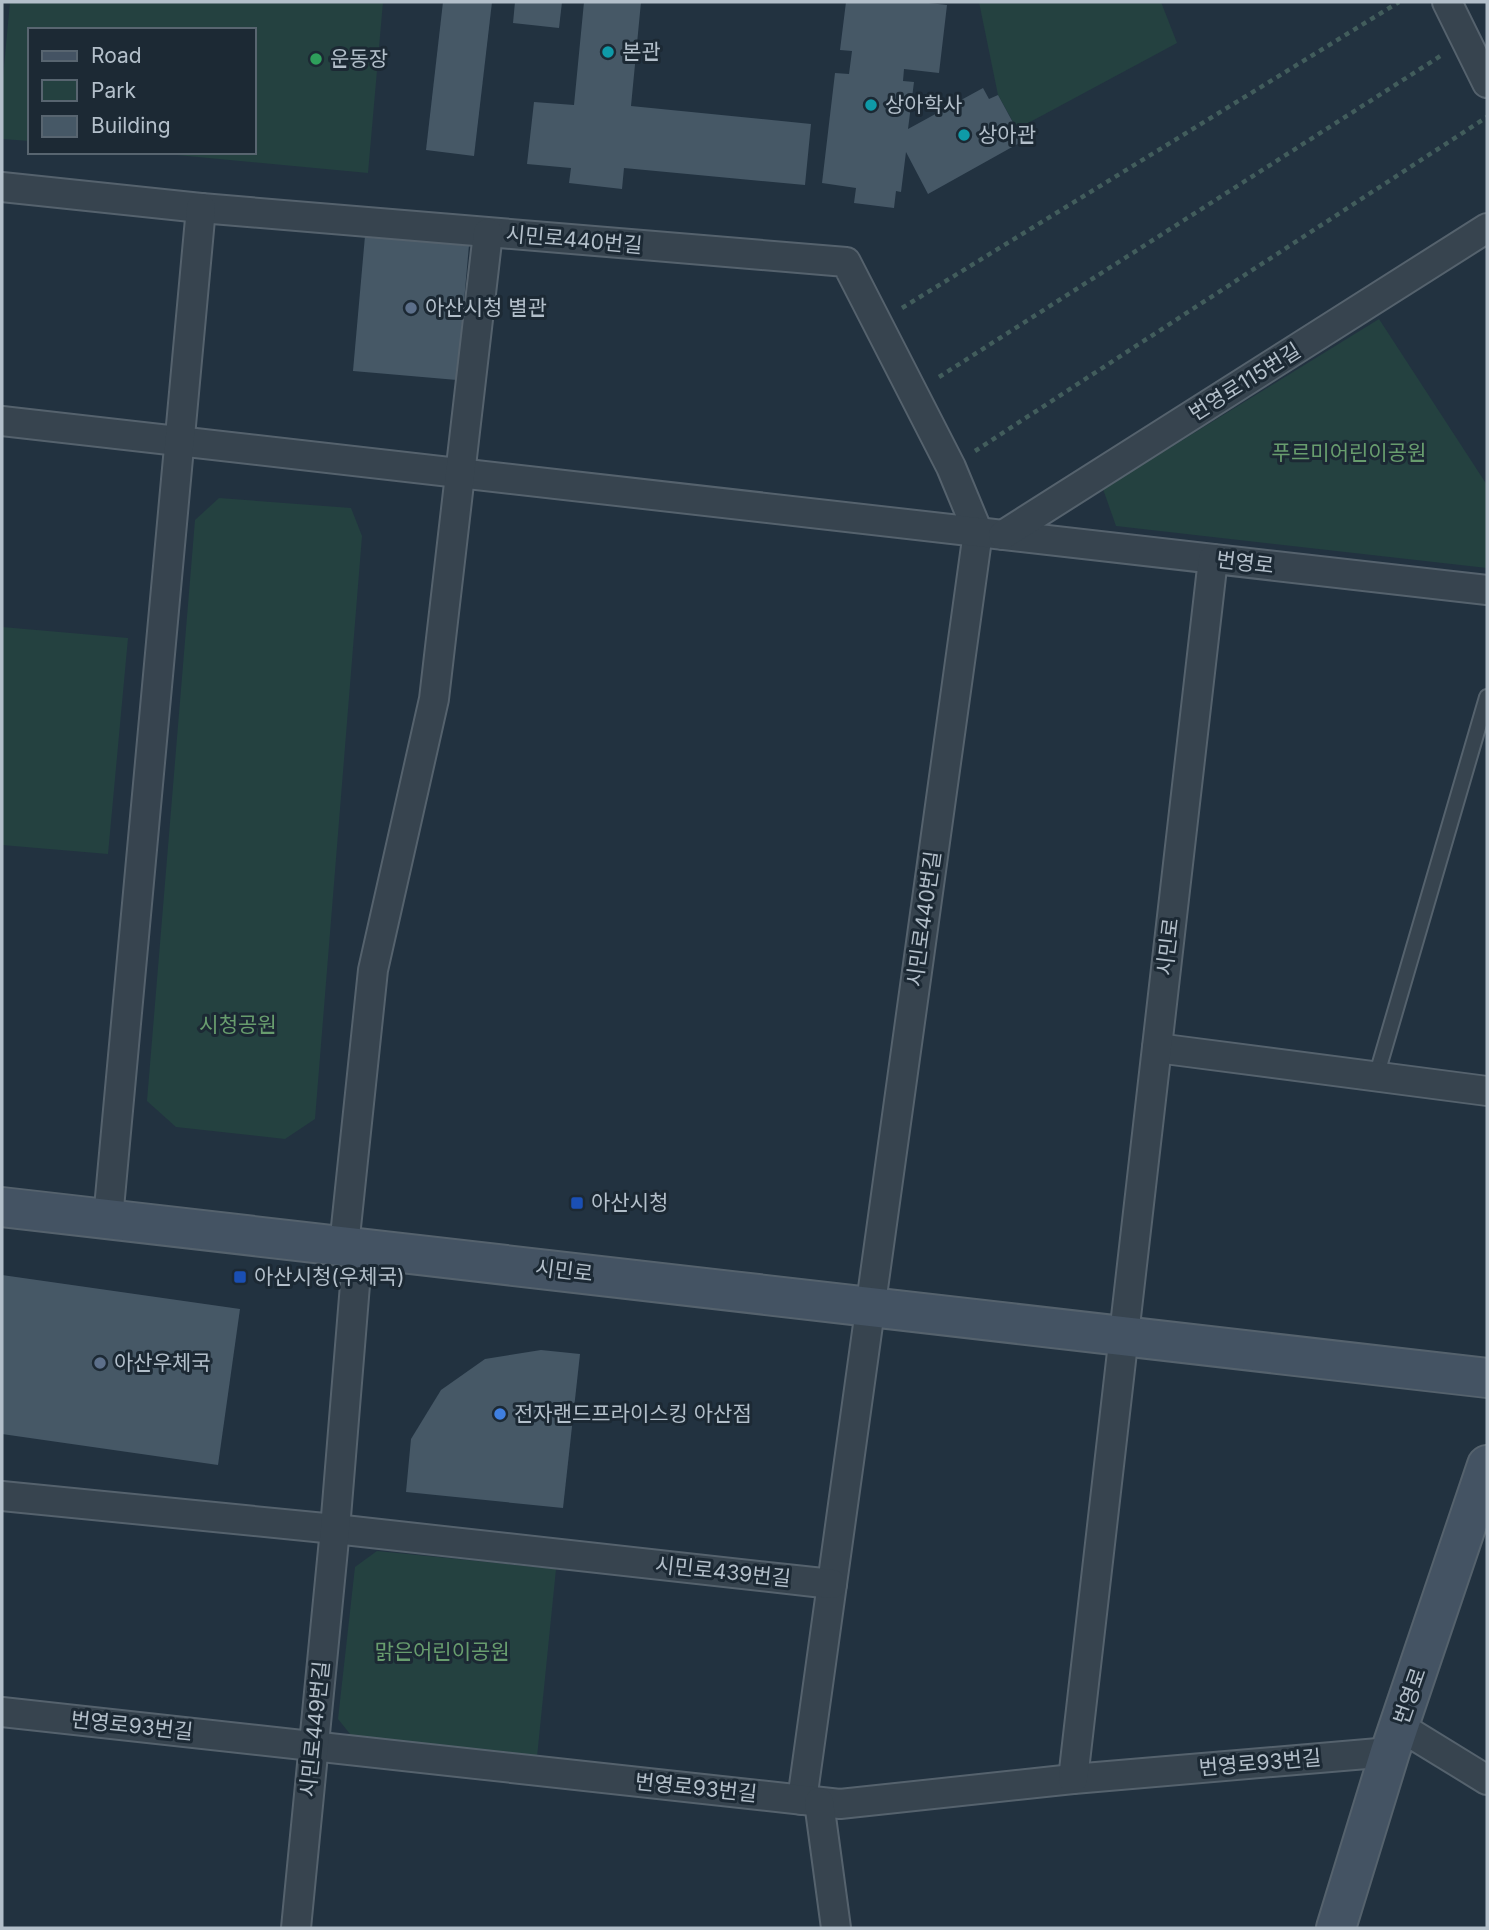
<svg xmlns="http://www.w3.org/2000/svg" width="1489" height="1930" viewBox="0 0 1489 1930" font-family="Inter,'Noto Sans KR',sans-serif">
<rect width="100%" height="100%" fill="#223240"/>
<g fill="#244140">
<path d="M10,2H383L368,173L145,152H254V30H30V141L2,139V88Z"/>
<path d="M979,2H1161L1177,43L1017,129L998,95Z"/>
<path d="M1379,319L1487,485V568L1116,526L1103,489Z"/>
<path d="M219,498L351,508L362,536L315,1119L285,1139L176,1127L147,1101L195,520Z"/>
<path d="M2,627L128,638L108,854L2,845Z"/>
<path d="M377,1551L556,1569L537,1757L354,1739L338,1719L355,1567Z"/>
</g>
<g fill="#465866">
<path d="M443,2H492L474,156L426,150Z"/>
<path d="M515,2H562L559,28L513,23Z"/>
<path d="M584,2H641L631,106L811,124L805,185L624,168L622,189L569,183L571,168L527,164L534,102L574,105Z"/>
<path d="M846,2H920L947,5L939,73L904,69L903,81L914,82L908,129L983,88L989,99L998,95L1023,141L928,194L906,152L901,192L896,191L894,208L854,203L856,188L822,183L835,73L849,74L852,51L840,50Z"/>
<path d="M365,236L469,245L457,380L353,371Z"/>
<path d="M2,1275L240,1309L218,1465L2,1434Z"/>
<path d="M541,1350L580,1354L563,1508L406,1492L411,1439L441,1390L485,1359Z"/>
</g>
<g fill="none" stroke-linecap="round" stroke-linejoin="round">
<g stroke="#55626d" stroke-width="18">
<path id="lane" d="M1376,1077L1487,697"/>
</g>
<g stroke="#55626d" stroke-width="32">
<g id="street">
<path d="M1447,2L1487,83"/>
<path d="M2,187L201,208L846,262L951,467L978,532L802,1800"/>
<path d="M2,421L1487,590"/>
<path d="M1003,535L1487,228"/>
<path d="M1157,1048L1487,1091"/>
<path d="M108,1219L201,208"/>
<path d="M344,1246L373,970L434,699L488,233"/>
<path d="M2,1496L335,1529L832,1584"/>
<path d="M2,1712L840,1804L1073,1779L1390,1752"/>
<path d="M1399,1726L1487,1780"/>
<path d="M1073,1779L1213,559"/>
<path d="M819,1802L836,1928"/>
<path d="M296,1928L335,1529L358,1248"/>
</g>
</g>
<g stroke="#55626d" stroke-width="42">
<g id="secondary">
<path d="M2,1207L1487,1378"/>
<path d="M1336,1928L1390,1752L1487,1465"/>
</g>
</g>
<g stroke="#425d5c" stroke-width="4.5" stroke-dasharray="5 5" stroke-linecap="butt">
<path d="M902,308L1399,2"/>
<path d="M939,377L1442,55"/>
<path d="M975,451L1487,117"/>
</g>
<use href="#lane" stroke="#37444f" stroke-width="14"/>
<use href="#street" stroke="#37444f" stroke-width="28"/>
<use href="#secondary" stroke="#445363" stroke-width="38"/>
</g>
<g fill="#0f9aa8" stroke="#1c2934" stroke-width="2.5">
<circle cx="608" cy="52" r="7"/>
<circle cx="871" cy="105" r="7"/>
<circle cx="964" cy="135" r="7"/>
</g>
<circle fill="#2e9e5b" stroke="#1c2934" stroke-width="2.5" cx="316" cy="59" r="7"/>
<g fill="#5c6f8a" stroke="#1c2934" stroke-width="2.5">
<circle cx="411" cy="308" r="7"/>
<circle cx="100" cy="1363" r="7"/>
</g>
<g fill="#1a4fb4" stroke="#1c2934" stroke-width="2.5">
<rect x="570" y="1196" width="14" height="14" rx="3.5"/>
<rect x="233" y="1270" width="14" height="14" rx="3.5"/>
</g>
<circle fill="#3f7fe0" stroke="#1c2934" stroke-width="2.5" cx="500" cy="1414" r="7"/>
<g text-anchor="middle" stroke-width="6" stroke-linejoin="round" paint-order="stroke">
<g font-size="21" fill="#b3bfca" stroke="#1c2934" text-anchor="start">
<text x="622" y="59">본관</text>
<text x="330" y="66">운동장</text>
<text x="885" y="112">상아학사</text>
<text x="978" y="142">상아관</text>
<text x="425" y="315">아산시청 별관</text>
<text x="591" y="1210">아산시청</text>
<text x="254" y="1284">아산시청(우체국)</text>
<text x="114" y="1370">아산우체국</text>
<text x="514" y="1421">전자랜드프라이스킹 아산점</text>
</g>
<g font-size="21" fill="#b3bfca" stroke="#1c2934">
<text transform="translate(574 240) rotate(5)" y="7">시민로440번길</text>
<text transform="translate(1245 382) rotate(-32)" y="7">번영로115번길</text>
<text transform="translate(1245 563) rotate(7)" y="7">번영로</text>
<text transform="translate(924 919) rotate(-82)" y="7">시민로440번길</text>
<text transform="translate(1168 947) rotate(-83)" y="7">시민로</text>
<text transform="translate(564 1271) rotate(7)" y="7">시민로</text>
<text transform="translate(723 1572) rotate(6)" y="7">시민로439번길</text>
<text transform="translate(1410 1696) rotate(-71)" y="7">번영로</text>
<text transform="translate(132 1726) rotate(6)" y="7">번영로93번길</text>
<text transform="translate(315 1729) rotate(-84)" y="7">시민로449번길</text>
<text transform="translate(1260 1763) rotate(-5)" y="7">번영로93번길</text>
<text transform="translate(696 1788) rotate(6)" y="7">번영로93번길</text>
</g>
<g font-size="21" fill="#689d6e" stroke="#1c2934">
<text x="1349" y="460">푸르미어린이공원</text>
<text x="238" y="1032">시청공원</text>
<text x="442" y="1659">맑은어린이공원</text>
</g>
</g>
<rect width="1489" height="1930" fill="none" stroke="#b3bfca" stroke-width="7"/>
<rect x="28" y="28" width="228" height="126" fill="#1c2934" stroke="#586570" stroke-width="2"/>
<rect x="42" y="51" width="35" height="10" fill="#445363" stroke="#586570" stroke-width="2"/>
<text x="91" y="63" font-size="21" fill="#b3bfca">Road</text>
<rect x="42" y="80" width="35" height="21" fill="#244140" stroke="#586570" stroke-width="2"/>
<text x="91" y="98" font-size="21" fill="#b3bfca">Park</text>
<rect x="42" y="116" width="35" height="21" fill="#465866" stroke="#586570" stroke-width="2"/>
<text x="91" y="133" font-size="21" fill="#b3bfca">Building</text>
</svg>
